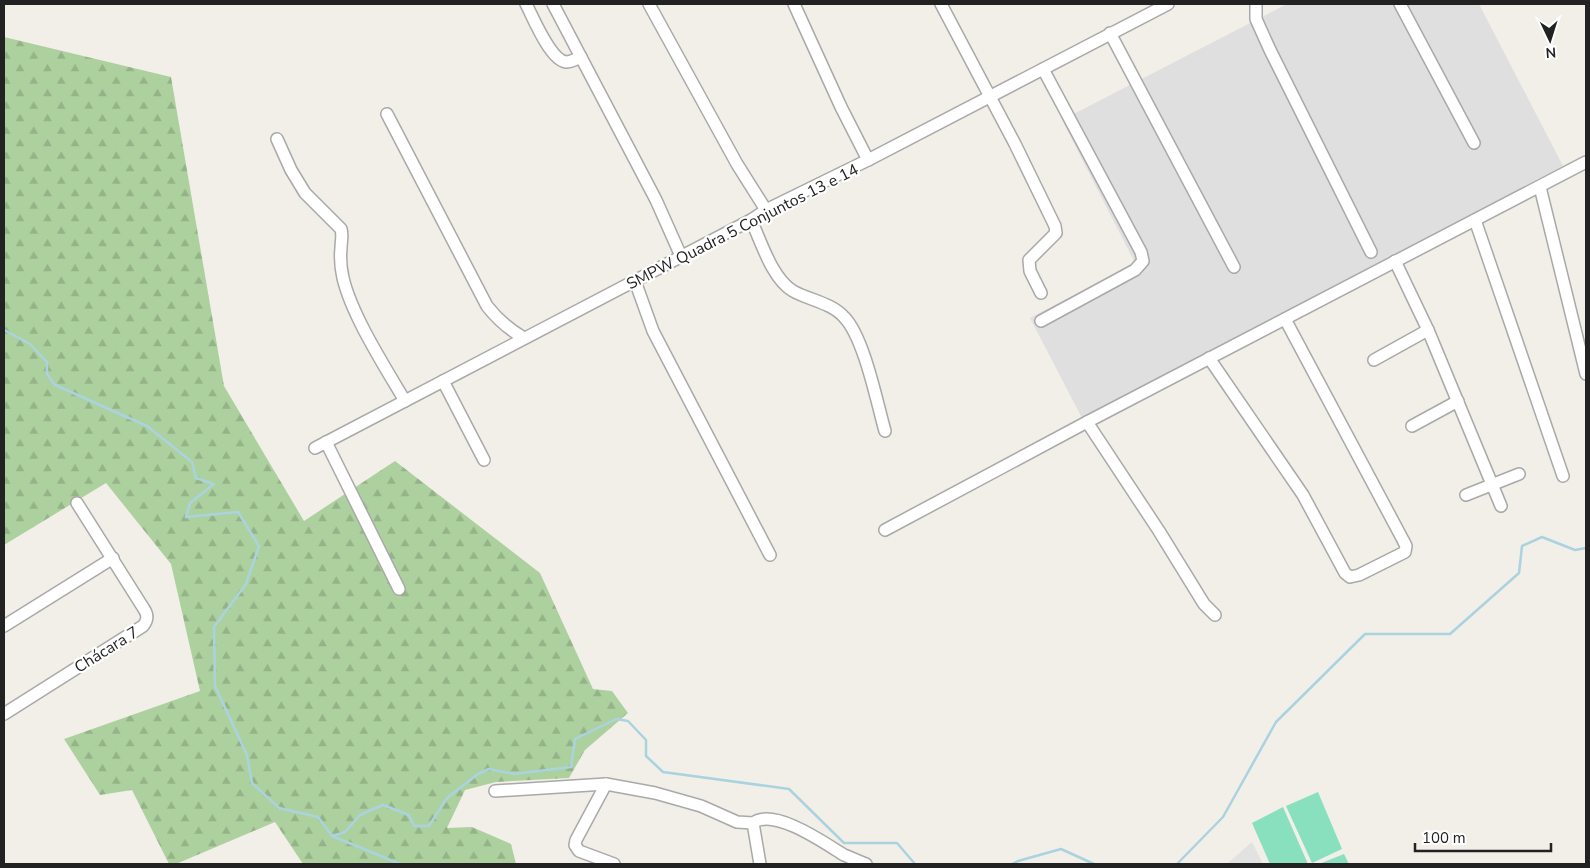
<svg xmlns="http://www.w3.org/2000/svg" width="1590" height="868" viewBox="0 0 1590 868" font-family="'Nunito Sans',sans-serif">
<defs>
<pattern id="forest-firs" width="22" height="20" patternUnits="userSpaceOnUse" patternTransform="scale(1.25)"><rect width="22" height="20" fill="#add19e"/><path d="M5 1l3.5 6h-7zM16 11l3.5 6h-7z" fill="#95b388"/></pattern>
</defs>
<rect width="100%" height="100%" fill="#f2efe9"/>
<path fill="#e0dfdf" d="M1287,4H1479L1563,166L1082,418L1030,318L1135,263L1062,120Z"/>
<path fill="url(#forest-firs)" d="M4,37L171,77L224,386L304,521L395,461L540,573L593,689L612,691L628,713L585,750L569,778L496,782L465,790L447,828L472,827L511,844L516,864H303L275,822L176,864H169L132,790L100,795L64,739L200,691L171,564L106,483L4,545Z"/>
<g fill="#88e0be">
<path d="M1318,792L1342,849L1312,863L1286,806Z"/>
<path d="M1283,807L1308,864H1270L1252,823Z"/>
<path d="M1344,854L1349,864H1319Z"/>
</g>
<path fill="#e2e2e2" d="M1252,842L1263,864H1229L1228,863Z"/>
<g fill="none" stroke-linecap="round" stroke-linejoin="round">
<g stroke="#aad3df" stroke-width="2.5">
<path d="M4,330L30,344L47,362V374L55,385L147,426L192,462L196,478L214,484L190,503L186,517L238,512L259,546L246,584L214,627L215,686L247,755L252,783L279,808L318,817L332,836L400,864"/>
<path d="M333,836L345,832L360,815L383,805L409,815L414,826H429L447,798L478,774L489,769L514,774L571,767L575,739L616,719L628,721L646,740V756L663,772L789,789L844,843H897L915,864"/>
<path d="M1012,864L1018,861L1061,849L1094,864"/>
<path d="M1177,864L1223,817L1276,722L1365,634H1450L1519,573L1522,546L1542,537L1575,550L1586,548"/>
</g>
<g stroke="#a9a9a9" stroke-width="14">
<g id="minor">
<path d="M526,4C533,17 550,60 566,62C571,62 576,59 581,57"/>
<path d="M553,4L656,200L681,256"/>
<path d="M649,4L737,164L766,210"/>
<path d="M794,4L841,107L868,160"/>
<path d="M941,4L1015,144L1055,226L1056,233L1029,260L1030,271L1041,293"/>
<path d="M1256,4V19L1270,50L1371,252"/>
<path d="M1400,4L1474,143"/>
<path d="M1110,33L1234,267"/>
<path d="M387,114L487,306C498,320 508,329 524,338"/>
<path d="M277,139L291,170L305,193L341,229C343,236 341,241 341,248C340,257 341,269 343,278C352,316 385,367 405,401"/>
<path d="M1540,187L1586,374"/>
<path d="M751,220C761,241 772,279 793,291C809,300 832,303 844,317C864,337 877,403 885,431"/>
<path d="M1475,220L1563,476"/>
<path d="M1395,261L1428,330L1501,506"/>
<path d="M635,281L653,331L770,555"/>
<path d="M1041,321L1135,270L1143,261L1141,252L1043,69"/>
<path d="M1209,358L1303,495L1345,573L1350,577L1359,575L1405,552L1406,546L1403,540L1285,319"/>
<path d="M1374,360L1428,330"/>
<path d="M443,381L484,460"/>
<path d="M1087,422L1159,531L1204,604L1215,615"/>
<path d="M1412,426L1458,401"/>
<path d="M326,442L399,589"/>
<path d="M315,448L751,220L766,210L868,160L1168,4"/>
<path d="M1466,495L1519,474"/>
<path d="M885,530L1087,422L1586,162"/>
<path d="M4,626L113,558"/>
<path d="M4,714L143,626C148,620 148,615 144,609L77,503"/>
<path d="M606,784L576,840L575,845L579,851L614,864"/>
<path d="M495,791L606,784L655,793L701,806L737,822L753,823"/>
<path d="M760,864L753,823C774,807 826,844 844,855C851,858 859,861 866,864"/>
</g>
</g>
<use href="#minor" stroke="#fff" stroke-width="11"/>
</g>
<g text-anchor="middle" stroke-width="4.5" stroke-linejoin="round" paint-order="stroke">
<g font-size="16" fill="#222" stroke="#fff">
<text transform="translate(742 226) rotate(-27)" y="6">SMPW Quadra 5 Conjuntos 13 e 14</text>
<text transform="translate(106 649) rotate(-32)" y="6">Chácara 7</text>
</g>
</g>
<rect width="1590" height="868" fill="none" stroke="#222222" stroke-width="10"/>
<g transform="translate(1550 40) rotate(176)" stroke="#ffffff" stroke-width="4" paint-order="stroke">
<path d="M0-4L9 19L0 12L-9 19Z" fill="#222222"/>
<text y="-8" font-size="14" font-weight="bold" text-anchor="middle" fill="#222222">N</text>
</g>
<path d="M1415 843v8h136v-8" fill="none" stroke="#222222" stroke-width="2.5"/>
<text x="1422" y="843" font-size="15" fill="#222222" stroke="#ffffff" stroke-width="4" paint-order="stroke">100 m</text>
</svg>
